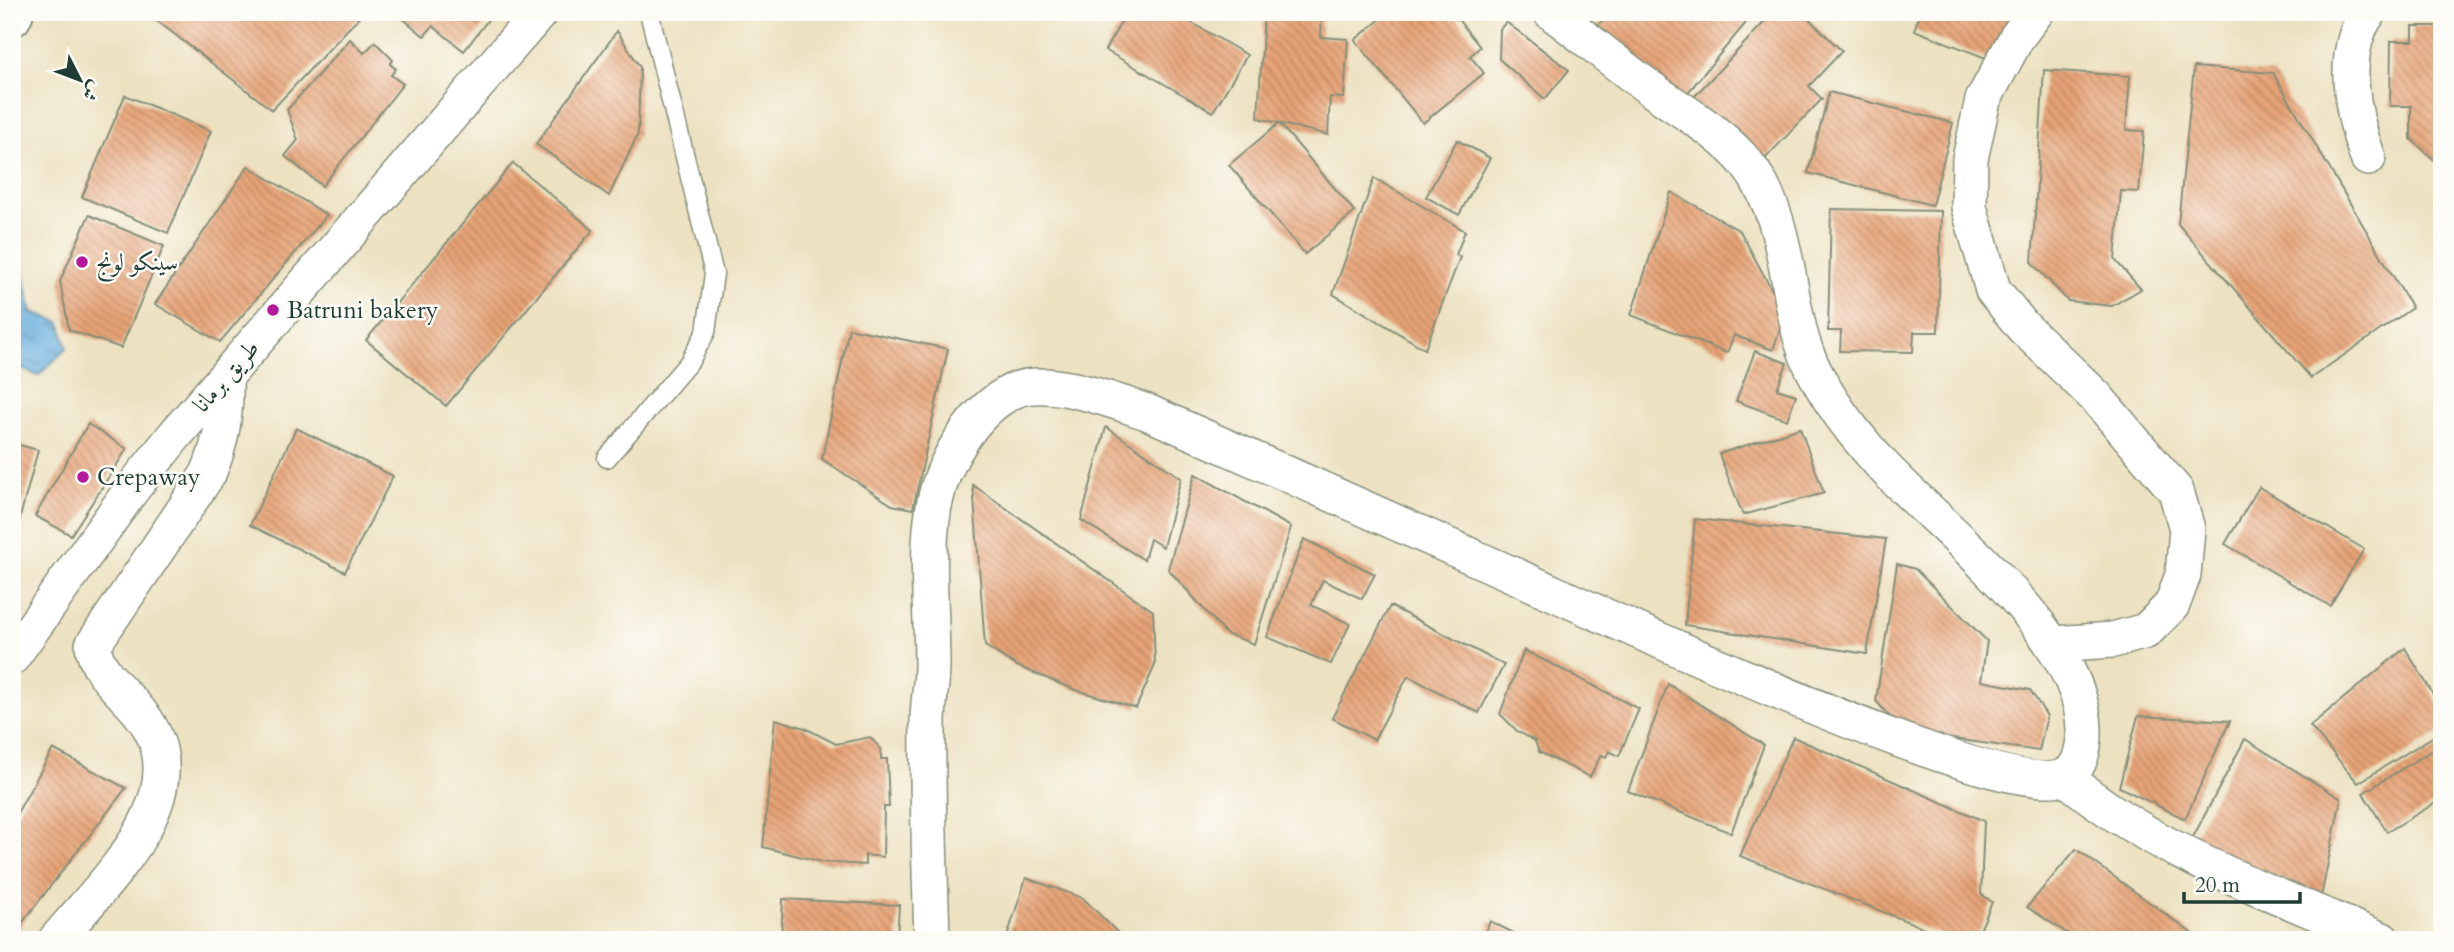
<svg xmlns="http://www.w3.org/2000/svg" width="2454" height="952" viewBox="0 0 2454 952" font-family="Cardo,Amiri,serif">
<defs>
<pattern id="water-ripples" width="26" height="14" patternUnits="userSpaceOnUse" patternTransform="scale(1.75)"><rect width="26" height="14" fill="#67addd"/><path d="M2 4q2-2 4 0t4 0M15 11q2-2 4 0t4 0" fill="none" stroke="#548eb4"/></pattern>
<pattern id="building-back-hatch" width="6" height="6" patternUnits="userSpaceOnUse" patternTransform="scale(1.75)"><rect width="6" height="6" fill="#e7a376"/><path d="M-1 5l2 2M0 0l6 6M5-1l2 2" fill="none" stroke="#bb8662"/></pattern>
</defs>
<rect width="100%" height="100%" fill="#fdfcf7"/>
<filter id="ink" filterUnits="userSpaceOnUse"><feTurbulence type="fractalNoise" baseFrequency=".0143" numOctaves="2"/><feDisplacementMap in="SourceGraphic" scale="14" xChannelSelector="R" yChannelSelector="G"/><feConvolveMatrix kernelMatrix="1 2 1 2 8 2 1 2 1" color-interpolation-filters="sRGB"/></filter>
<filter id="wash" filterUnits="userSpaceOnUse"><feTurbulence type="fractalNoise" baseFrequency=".00686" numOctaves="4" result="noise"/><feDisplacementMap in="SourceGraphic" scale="28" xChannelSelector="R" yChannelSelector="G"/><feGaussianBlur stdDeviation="1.57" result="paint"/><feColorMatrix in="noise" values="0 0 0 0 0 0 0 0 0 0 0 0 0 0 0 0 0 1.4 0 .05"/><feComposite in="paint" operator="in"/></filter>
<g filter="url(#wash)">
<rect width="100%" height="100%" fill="#ece1c0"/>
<path fill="url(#water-ripples)" stroke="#437588" stroke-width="2" d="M22,266L32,312L60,322L67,348L38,376L12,364V269Z"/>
<g id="blocks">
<g fill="url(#building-back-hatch)">
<path d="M161,12H364L272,110L155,19Z"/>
<path d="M395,12H494L464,51L433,26L424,36Z"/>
<path d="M1127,12H1173L1247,55L1213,112L1105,50Z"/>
<path d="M1264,12H1322L1321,37L1348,39L1344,98L1330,97L1328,135L1258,118Z"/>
<path d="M1389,12H1452L1480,47L1470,56L1484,73L1423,123L1355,40Z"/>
<path d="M1609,12H1755L1680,102L1594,31Z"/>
<path d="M1774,12L1781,18L1787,12H1802L1842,51L1809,86L1822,99L1758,166L1690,101Z"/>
<path d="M1921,12H2016L1996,62L1914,30Z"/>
<path d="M1506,22L1569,70L1545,99L1499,59L1500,29Z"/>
<path d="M2413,26H2442V167L2411,139V106H2390L2391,41H2413Z"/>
<path d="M617,31L640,67L638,134L609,196L536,144Z"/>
<path d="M350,39L364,53L375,42L393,60L390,64L396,69L391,75L403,84L322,186L285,156L298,140L287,110Z"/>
<path d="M2194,67L2273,73L2412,308L2311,378L2178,224Z"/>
<path d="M2044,70L2130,76L2126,130L2144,131L2139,192L2121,191L2115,260L2141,289L2112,306L2068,301L2032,263Z"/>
<path d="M1829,92L1953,123L1932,205L1808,173Z"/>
<path d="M125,95L211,131L168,233L82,197Z"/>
<path d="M1279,123L1355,212L1305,254L1229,165Z"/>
<path d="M1457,140L1490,158L1459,215L1426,197Z"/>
<path d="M513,163L593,230L446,406L366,340Z"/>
<path d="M248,166L327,215L220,342L155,304Z"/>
<path d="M1374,178L1465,231L1456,255L1460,257L1425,349L1333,294Z"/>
<path d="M1671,192L1740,231L1785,314L1773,350L1734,335L1727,353L1631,315Z"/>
<path d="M1831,209L1941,211L1938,332H1914L1913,352L1840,351L1841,331H1828Z"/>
<path d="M89,215L164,246L121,348L69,330L60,281Z"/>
<path d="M849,328L948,349L913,509L892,505L822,459Z"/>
<path d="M1755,351L1787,363L1777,389L1796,395L1787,420L1736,401Z"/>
<path d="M88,424L127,449L71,535L35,516Z"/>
<path d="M1106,427L1181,478L1163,547L1150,539L1144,560L1081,520Z"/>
<path d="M296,428L393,476L345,572L250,525Z"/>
<path d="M1800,428L1824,493L1743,515L1719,454Z"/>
<path d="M12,443L38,450L18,525L12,524Z"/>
<path d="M1195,474L1291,527L1254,644L1226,634L1168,569Z"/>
<path d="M973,485L1153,611L1155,665L1136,708L1073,689L1017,666L985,646Z"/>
<path d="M2259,487L2364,549L2330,606L2225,544Z"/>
<path d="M1695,519L1886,539L1867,654L1685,625Z"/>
<path d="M1304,539L1375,574L1362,599L1323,580L1311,605L1350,624L1331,664L1267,637Z"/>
<path d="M1897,564L1915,569L1987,641L1981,681L2030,690L2047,716L2039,751L1903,732L1876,701Z"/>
<path d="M1390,606L1504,665L1479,713L1408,676L1374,740L1332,718Z"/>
<path d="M2405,648L2442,709V731L2358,783L2310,726Z"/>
<path d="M1524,650L1639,709L1619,756L1609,751L1606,757L1601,755L1590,777L1539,752L1535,741L1517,731L1500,714Z"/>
<path d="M1668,684L1764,745L1731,833L1628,791Z"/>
<path d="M2138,716L2230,721L2185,819L2119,787Z"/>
<path d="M775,719L805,728L836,744L870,737L881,749V759H887L889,807H884L883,857L865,855V865L822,862L763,847Z"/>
<path d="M1793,737L1984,821L1981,894L1992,902L1976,940H1955L1740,856Z"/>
<path d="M2245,739L2341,799L2321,897L2192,839Z"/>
<path d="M2442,744V799L2387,832L2363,793Z"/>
<path d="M53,749L126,788L12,936V822Z"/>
<path d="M2076,849L2201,940H2078L2027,907Z"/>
<path d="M1026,878L1083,898L1125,940H1006Z"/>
<path d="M783,899L899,905L897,940H781Z"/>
<path d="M1490,921L1527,940H1483Z"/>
</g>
</g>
</g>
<g filter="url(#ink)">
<use href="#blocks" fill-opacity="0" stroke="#868f7a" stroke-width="2"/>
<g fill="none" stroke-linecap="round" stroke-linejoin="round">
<g stroke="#868f7a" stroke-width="21">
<path id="service" d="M607,458L690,361L706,332L714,274L649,12"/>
</g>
<g stroke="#868f7a" stroke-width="38">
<g id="minor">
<path d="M2036,12L2017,37L1983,100L1970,159L1969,207L1993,290L2023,327L2096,397L2176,491L2187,529L2183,575L2172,605L2146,631L2113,640L2053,644"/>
<path d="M2368,158C2352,115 2339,50 2369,12"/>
<path d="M12,657L132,489L175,435L540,12"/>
<path d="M2065,777C2157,854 2274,893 2382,940"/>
<path d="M56,940C103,883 204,793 141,714C125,693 95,672 93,645L208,474C222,441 226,413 225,378"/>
<path d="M932,940C930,867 927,795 928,723C928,703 932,684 932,665C932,612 925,557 934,506C942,463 973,410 1013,391C1047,375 1113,401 1147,412C1265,464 1382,516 1500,569C1583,605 2000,803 2063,777C2076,772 2081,759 2083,746C2099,646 1944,532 1882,465C1850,430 1816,387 1802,341C1785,281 1787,215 1747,164C1722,133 1685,113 1654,91C1619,66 1586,38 1551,12"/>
</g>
</g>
<g stroke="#868f7a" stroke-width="42">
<path id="secondary" d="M12,17L14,12"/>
</g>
<use href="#service" stroke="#fff" stroke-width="18"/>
<use href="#minor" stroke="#fff" stroke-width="35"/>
<use href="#secondary" stroke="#fff" stroke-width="38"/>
</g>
</g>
<g fill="#b5179e" stroke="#fdfcf7" stroke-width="2.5">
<circle cx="82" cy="262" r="7"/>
<circle cx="273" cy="310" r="7"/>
<circle cx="83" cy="477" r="7"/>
</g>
<g text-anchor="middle" stroke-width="5" stroke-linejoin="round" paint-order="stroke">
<g font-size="24" fill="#1f3d34" stroke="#fdfcf7" text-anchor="start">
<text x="96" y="270">سينكو لونج</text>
<text x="287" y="318">Batruni bakery</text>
<text x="97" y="485">Crepaway</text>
</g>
<g font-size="24" fill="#1f3d34" stroke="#fdfcf7">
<text transform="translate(226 376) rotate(-49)" y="8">طريق برمانا</text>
</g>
</g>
<rect width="2454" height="952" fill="none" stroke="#fdfcf7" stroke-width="42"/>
<g transform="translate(80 80) rotate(132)" stroke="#fdfcf7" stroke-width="5" paint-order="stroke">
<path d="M0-5L12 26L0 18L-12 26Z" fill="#1f3d34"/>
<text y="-10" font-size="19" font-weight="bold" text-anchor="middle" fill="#1f3d34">ش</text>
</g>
<path d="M2184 892v10h116v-10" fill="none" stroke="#1f3d34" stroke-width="3.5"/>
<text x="2195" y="892" font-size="21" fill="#1f3d34" stroke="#fdfcf7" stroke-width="5" paint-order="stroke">20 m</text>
</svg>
